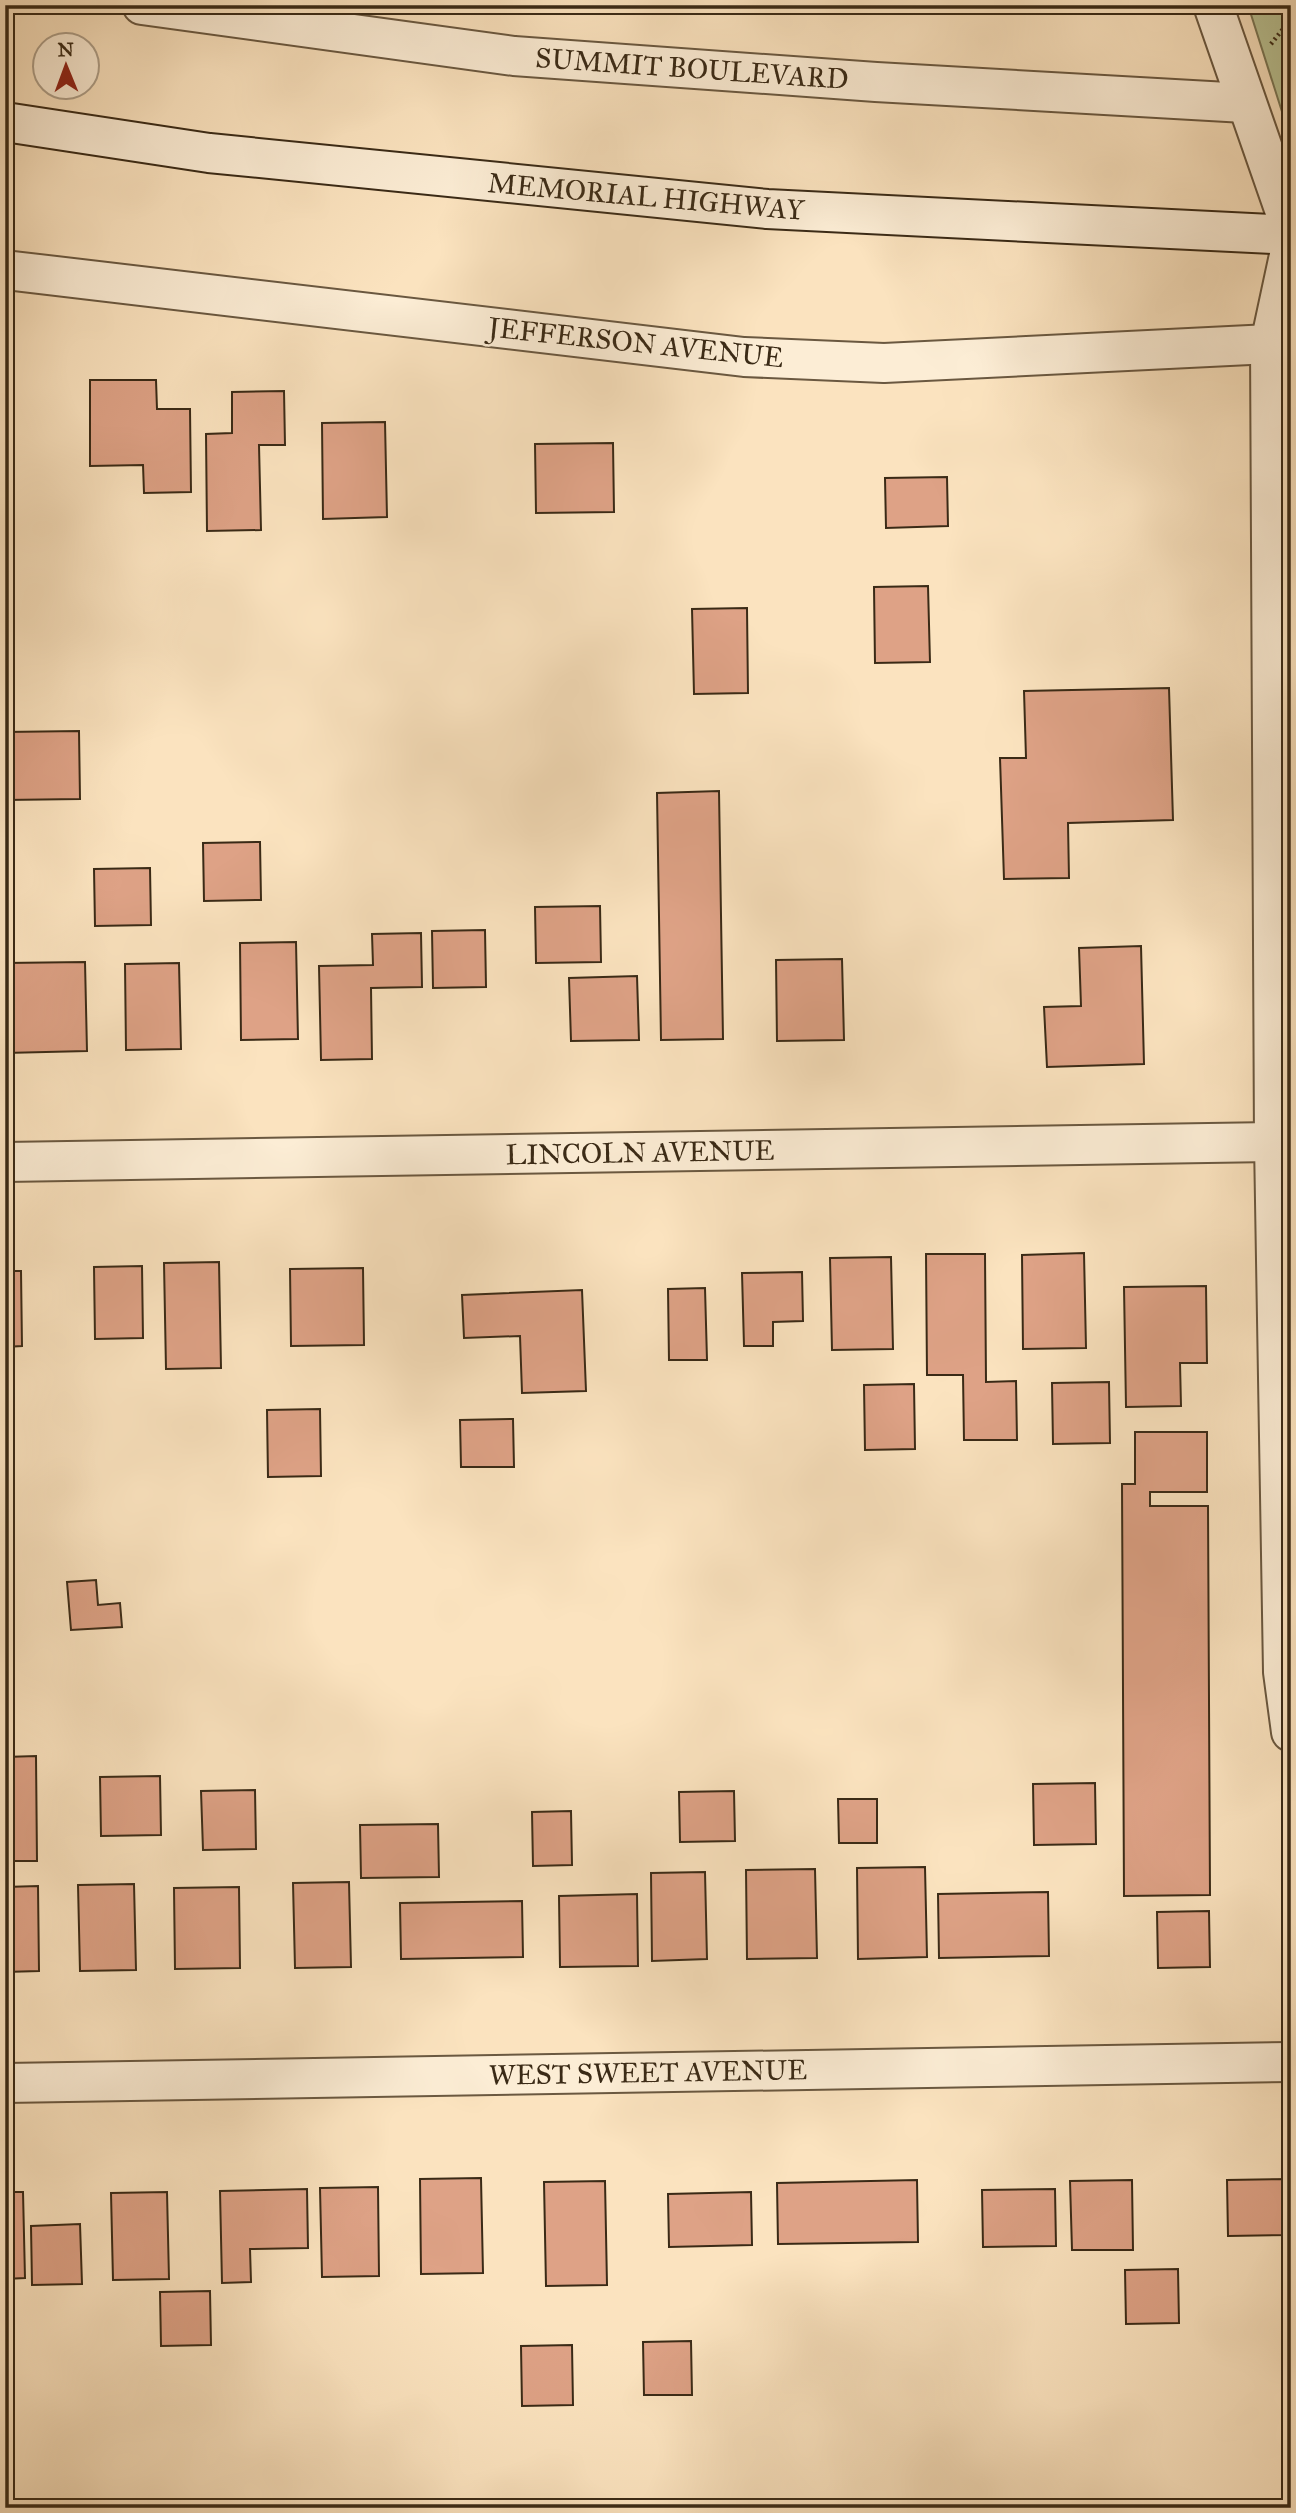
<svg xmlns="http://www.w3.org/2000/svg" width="1296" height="2513" viewBox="0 0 1296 2513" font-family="'IM FELL Great Primer',serif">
<rect width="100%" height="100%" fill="#fbe3bf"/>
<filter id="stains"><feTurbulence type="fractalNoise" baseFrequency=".00286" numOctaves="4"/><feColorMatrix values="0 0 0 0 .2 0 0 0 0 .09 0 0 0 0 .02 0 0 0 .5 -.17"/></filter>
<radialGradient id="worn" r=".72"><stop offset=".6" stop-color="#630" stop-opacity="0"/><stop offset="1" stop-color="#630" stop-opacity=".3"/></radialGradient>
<path fill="#bac495" stroke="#7a7756" stroke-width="2" d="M1248,5H1291V140Z"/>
<g fill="#dea286" stroke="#3a2a16" stroke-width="2">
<path d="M90,380H156L157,409H190L191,492L144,493L143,465L90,466Z"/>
<path d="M284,391L285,445H259L261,530L207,531L206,434L232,433V392Z"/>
<path d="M385,422L387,517L323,519L322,423Z"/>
<path d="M613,443L614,512L536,513L535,444Z"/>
<path d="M947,477L948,526L886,528L885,478Z"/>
<path d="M928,586L930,662L875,663L874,587Z"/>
<path d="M747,608L748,693L694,694L692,609Z"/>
<path d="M1169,688L1173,820L1068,823L1069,878L1004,879L1000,758H1026L1024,691Z"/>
<path d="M79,731L80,799L5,800V732Z"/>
<path d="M719,791L723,1039L661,1040L657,793Z"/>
<path d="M260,842L261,900L204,901L203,843Z"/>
<path d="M150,868L151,925L95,926L94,869Z"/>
<path d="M600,906L601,962L536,963L535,907Z"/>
<path d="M485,930L486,987L433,988L432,931Z"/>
<path d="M421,933L422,987L371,988L372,1059L321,1060L319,966L373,965L372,934Z"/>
<path d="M296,942L298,1039L241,1040L240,943Z"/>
<path d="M1141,946L1144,1064L1047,1067L1044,1007L1081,1006L1079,948Z"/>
<path d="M842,959L844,1040L777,1041L776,960Z"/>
<path d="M85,962L87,1051L5,1053V963Z"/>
<path d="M179,963L181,1049L126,1050L125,964Z"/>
<path d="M637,976L639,1040L571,1041L569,978Z"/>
<path d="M1084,1253L1086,1348L1023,1349L1022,1255Z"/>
<path d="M926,1254H985L986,1382L1016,1381L1017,1440H964L963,1375H927Z"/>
<path d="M891,1257L893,1349L832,1350L830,1258Z"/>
<path d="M219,1262L221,1368L166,1369L164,1263Z"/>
<path d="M142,1266L143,1338L95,1339L94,1267Z"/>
<path d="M363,1268L364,1345L291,1346L290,1269Z"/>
<path d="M5,1271H21L22,1346L5,1347Z"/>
<path d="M802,1272L803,1321L773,1322V1346H744L742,1273Z"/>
<path d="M1206,1286L1207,1363H1180L1181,1406L1126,1407L1124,1287Z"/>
<path d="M705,1288L707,1360H669L668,1289Z"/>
<path d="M582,1290L586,1391L522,1393L520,1336L464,1338L462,1295Z"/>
<path d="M1109,1382L1110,1443L1053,1444L1052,1383Z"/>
<path d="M914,1384L915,1449L865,1450L864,1385Z"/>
<path d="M320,1409L321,1476L268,1477L267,1410Z"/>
<path d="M513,1419L514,1467H461L460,1420Z"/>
<path d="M1135,1432H1207V1492H1150V1506H1208L1210,1895L1124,1896L1122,1484H1135Z"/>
<path d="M96,1580L98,1605L120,1603L122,1627L71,1630L67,1582Z"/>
<path d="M36,1756L37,1861H5V1757Z"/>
<path d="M160,1776L161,1835L101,1836L100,1777Z"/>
<path d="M1095,1783L1096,1844L1034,1845L1033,1784Z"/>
<path d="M255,1790L256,1849L203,1850L201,1791Z"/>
<path d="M734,1791L735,1841L680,1842L679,1792Z"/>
<path d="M838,1799H877V1843H839Z"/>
<path d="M571,1811L572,1865L533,1866L532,1812Z"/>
<path d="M438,1824L439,1877L361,1878L360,1825Z"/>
<path d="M925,1867L927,1957L858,1959L857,1868Z"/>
<path d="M815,1869L817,1958L747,1959L746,1870Z"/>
<path d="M705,1872L707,1959L652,1961L651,1873Z"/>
<path d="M349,1882L351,1967L295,1968L293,1883Z"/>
<path d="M134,1884L136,1970L80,1971L78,1885Z"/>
<path d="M38,1886L39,1971L5,1972V1887Z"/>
<path d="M239,1887L240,1968L175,1969L174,1888Z"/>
<path d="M1048,1892L1049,1956L939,1958L938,1894Z"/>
<path d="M637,1894L638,1966L560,1967L559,1896Z"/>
<path d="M522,1901L523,1957L401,1959L400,1903Z"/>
<path d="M1209,1911L1210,1967L1158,1968L1157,1912Z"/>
<path d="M481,2178L483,2273L421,2274L420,2179Z"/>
<path d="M1291,2179V2235L1228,2236L1227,2180Z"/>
<path d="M917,2180L918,2242L778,2244L777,2183Z"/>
<path d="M1132,2180L1133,2250H1072L1070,2181Z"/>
<path d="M605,2181L607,2285L546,2286L544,2182Z"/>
<path d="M378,2187L379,2276L322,2277L320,2188Z"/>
<path d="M307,2189L308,2248L250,2249L251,2282L222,2283L220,2191Z"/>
<path d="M1055,2189L1056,2246L983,2247L982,2190Z"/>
<path d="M5,2192H23L25,2278L5,2279Z"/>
<path d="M167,2192L169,2279L113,2280L111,2193Z"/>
<path d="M751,2192L752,2245L669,2247L668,2194Z"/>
<path d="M80,2224L82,2284L32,2285L31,2226Z"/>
<path d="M1178,2269L1179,2323L1126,2324L1125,2270Z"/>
<path d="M210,2291L211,2345L161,2346L160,2292Z"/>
<path d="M691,2341L692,2395H644L643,2342Z"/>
<path d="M572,2345L573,2405L522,2406L521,2346Z"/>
</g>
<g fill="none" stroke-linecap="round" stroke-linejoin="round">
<g stroke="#6a5840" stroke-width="42">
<g id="street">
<path d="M142,5L514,56L876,82L1245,103"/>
<path d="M1213,5L1291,229"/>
<path d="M1291,246L1270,344L1274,1142L1283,1672L1291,1732"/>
<path d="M5,270L744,357L884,363L1270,344"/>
<path d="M5,1162L1274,1142"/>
<path d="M5,2083L1291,2062"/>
</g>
</g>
<g stroke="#3a2a16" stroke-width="42">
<path id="secondary" d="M5,122L209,153L767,209L1291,235"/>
</g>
<path stroke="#3a2a16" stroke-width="4.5" stroke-dasharray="2 3.5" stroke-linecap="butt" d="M1271,44L1291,19"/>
<use href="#street" stroke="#fcedd5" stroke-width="38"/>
<use href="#secondary" stroke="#fcedd5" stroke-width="38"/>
</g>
<g text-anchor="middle" stroke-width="5" stroke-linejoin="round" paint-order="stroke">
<g font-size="28" fill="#3a2a16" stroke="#fcedd5">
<text transform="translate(692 68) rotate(4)" y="10">SUMMIT BOULEVARD</text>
<text transform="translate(646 196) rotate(5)" y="10">MEMORIAL HIGHWAY</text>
<text transform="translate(636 342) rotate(6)" y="10">JEFFERSON AVENUE</text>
<text transform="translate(640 1152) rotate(-1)" y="10">LINCOLN AVENUE</text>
<text transform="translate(648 2072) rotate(-1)" y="10">WEST SWEET AVENUE</text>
</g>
</g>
<rect width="1296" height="2513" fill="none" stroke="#fbe3bf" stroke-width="28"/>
<rect x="7" y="7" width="1282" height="2499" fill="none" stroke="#3a2a16" stroke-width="3.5"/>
<rect x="14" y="14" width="1268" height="2485" fill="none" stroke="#3a2a16" stroke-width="2"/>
<g transform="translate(66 66) rotate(359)"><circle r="33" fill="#fcedd5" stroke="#ae9f89" stroke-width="2"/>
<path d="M0-5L12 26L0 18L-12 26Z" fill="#8f2418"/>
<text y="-10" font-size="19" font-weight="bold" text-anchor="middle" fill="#3a2a16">N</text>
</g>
<rect width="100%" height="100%" filter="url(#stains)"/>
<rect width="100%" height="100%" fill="url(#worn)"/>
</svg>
